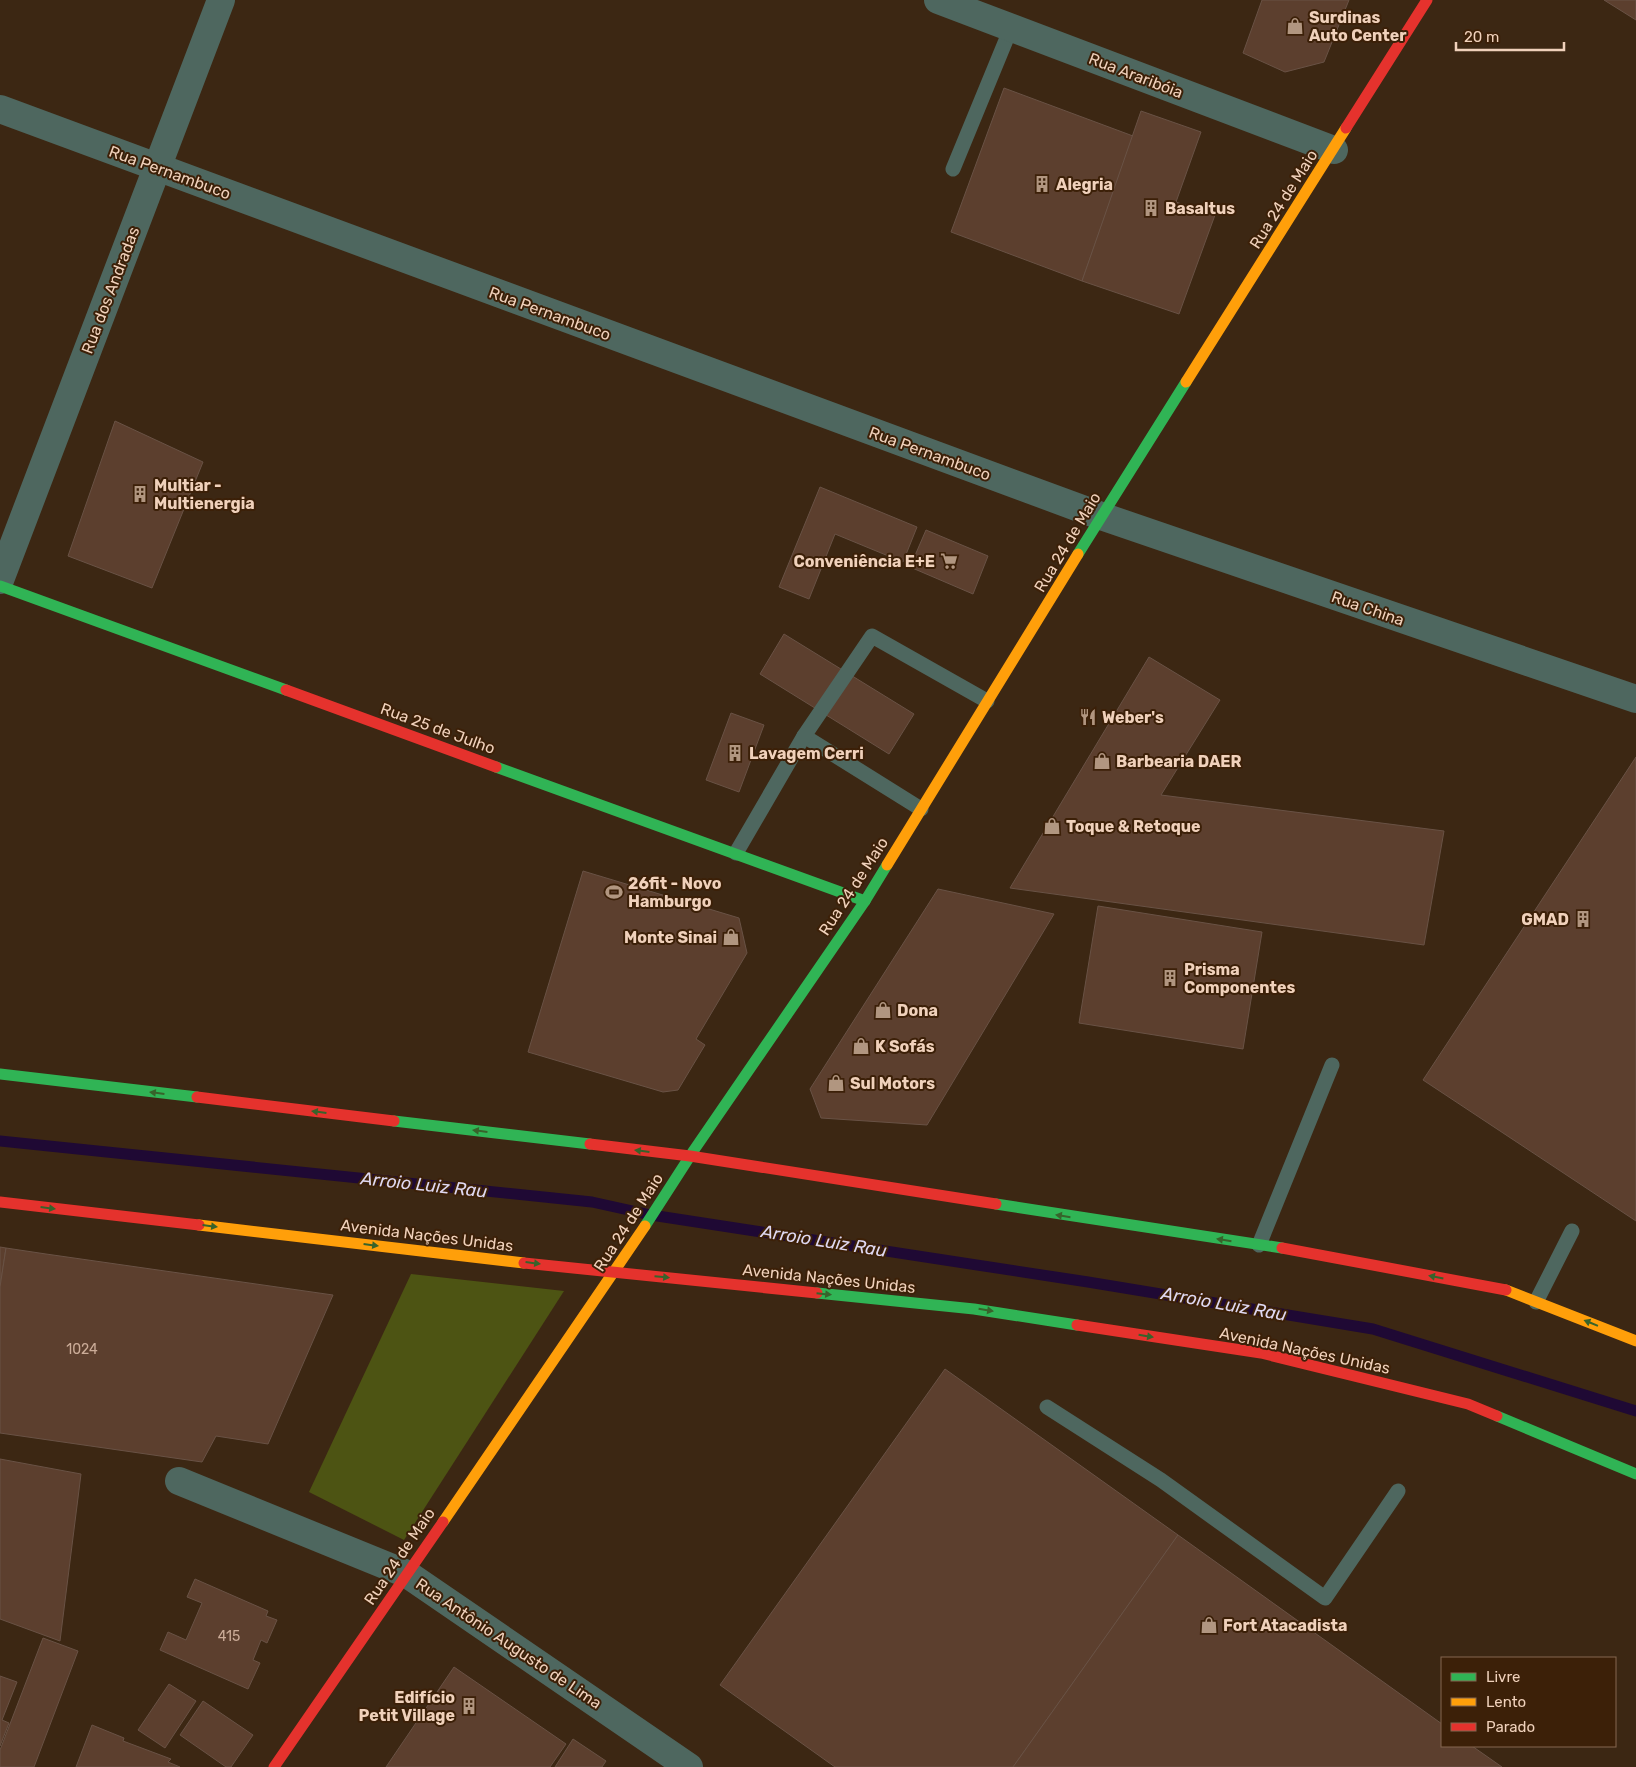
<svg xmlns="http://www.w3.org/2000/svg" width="1636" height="1767" viewBox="0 0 1636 1767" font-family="Rubik,sans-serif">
<rect width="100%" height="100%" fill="#3c2713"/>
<path fill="#4d5413" d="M411,1274L564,1291L404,1540L309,1492Z"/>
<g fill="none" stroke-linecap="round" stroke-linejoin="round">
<path stroke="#1f0934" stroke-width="11" d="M0,1141L592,1202L651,1215L1088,1282L1373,1329L1636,1411"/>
</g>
<g fill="#5c3f2e" stroke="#695245">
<path d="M1262,0H1349L1324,62L1285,72L1243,53Z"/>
<path d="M1604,0H1636V20Z"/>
<path d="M1004,88L1133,136L1082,281L951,232Z"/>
<path d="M1141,111L1201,132L1176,202L1215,215L1179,314L1082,281Z"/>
<path d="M115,421L203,462L152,588L68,556Z"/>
<path d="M820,487L917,527L903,562L835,534L809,599L779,587Z"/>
<path d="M926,530L988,556L973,594L910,567Z"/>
<path d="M784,634L914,714L889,754L760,674Z"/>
<path d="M1149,657L1220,700L1161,795L1444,831L1424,945L1010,888Z"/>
<path d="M731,713L764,725L739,792L706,780Z"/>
<path d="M1636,757V1221L1423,1080Z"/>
<path d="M583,871L739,918L747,953L696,1039L705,1045L678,1090L663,1092L528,1052Z"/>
<path d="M938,889L1054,914L927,1125L821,1118L810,1089Z"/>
<path d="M1098,906L1262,932L1243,1049L1079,1023Z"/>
<path d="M0,1247L6,1248L0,1287Z"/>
<path d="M6,1248L46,1254L333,1295L268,1444L216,1436L202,1462L0,1433V1287Z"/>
<path d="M945,1369L1178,1535L1013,1767H835L720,1685Z"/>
<path d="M0,1459L81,1474L60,1641L0,1619Z"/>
<path d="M1178,1535L1442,1724V1746H1472L1502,1767H1013Z"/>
<path d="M195,1579L268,1611L266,1616L277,1620L267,1643L261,1640L253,1660L260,1663L248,1689L160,1650L168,1632L186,1640L202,1603L187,1597Z"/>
<path d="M43,1638L78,1651L34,1767H0V1750Z"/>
<path d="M454,1667L566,1744L550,1767H386Z"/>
<path d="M0,1676L17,1682L2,1720L9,1723L0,1746Z"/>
<path d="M169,1684L196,1701L165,1748L138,1730Z"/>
<path d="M203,1701L253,1735L231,1767H226L180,1735Z"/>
<path d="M92,1725L124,1738L123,1741L171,1759L168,1762L180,1767H76Z"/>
<path d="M573,1739L606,1761L602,1767H555Z"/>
</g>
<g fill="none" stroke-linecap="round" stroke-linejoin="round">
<g stroke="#4e675f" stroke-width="15">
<path d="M953,169L1011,28"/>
<path d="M804,736L921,809"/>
<path d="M736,853L804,736L872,636L987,701"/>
<path d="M1259,1245L1332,1065"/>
<path d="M1536,1302L1572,1231"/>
<path d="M1047,1407L1161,1480L1325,1598L1398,1491"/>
</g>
<g stroke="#4e675f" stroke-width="28">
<path d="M938,0L1334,150"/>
<path d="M0,109L1101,516L1636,699"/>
<path d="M0,580L221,0"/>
<path d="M179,1481L407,1574L689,1767"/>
</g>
<g stroke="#30b455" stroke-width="11">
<path d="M1078,554L1186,382"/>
<path d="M0,586L286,690"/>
<path d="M496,767L865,901"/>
<path d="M0,1074L197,1097"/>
<path d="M394,1121L590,1144"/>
<path d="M996,1204L1282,1248"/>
<path d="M645,1226L694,1150L865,901L887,865"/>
<path d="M817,1293L974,1309L1077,1325"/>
<path d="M1497,1416L1636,1474"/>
</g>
<g stroke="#ff9f0a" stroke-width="11">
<path d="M1186,382L1346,128"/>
<path d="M887,865L1078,554"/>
<path d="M199,1225L524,1263"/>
<path d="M1506,1290L1636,1341"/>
<path d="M443,1522L645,1226"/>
</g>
<g stroke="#e5322d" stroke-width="11">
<path d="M1346,128L1427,0"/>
<path d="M286,690L496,767"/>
<path d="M197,1097L394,1121"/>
<path d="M590,1144L690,1156L996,1204"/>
<path d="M0,1202L199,1225"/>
<path d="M1282,1248L1506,1290"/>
<path d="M524,1263L817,1293"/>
<path d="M1077,1325L1261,1353L1468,1404L1497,1416"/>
<path d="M274,1767L443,1522"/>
</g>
</g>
<defs><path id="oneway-solid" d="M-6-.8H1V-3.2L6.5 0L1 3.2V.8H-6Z" transform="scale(1.25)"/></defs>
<g fill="#37632b">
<use href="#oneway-solid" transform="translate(157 1093) rotate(-173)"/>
<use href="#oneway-solid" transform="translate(319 1112) rotate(-173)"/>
<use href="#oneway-solid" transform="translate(480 1131) rotate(-173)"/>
<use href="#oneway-solid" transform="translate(642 1151) rotate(-173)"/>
<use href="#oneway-solid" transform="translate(48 1208) rotate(7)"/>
<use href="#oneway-solid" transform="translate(1063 1216) rotate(-171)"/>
<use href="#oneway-solid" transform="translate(210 1226) rotate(7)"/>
<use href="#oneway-solid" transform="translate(1224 1240) rotate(-171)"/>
<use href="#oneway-solid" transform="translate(371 1245) rotate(7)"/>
<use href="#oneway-solid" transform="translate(533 1263) rotate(7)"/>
<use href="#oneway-solid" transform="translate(662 1277) rotate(5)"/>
<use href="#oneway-solid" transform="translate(1436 1277) rotate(-169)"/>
<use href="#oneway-solid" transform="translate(824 1294) rotate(6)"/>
<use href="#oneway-solid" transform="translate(986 1310) rotate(9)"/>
<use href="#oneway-solid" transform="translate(1591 1323) rotate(-158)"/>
<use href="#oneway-solid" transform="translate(1146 1336) rotate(9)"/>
</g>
<defs>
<g id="shop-bare" transform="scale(1.35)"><path d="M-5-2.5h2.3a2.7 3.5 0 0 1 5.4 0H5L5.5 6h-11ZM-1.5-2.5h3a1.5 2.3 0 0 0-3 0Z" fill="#b19680" stroke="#3c2008" stroke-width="2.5" paint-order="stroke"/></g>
<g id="building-bare" transform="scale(1.35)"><path d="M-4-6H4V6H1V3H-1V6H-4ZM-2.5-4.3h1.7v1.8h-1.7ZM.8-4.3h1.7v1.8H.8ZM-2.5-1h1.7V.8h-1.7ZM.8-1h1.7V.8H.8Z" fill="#b19680" stroke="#3c2008" stroke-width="2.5" paint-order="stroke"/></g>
<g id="supermarket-bare" transform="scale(1.35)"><path d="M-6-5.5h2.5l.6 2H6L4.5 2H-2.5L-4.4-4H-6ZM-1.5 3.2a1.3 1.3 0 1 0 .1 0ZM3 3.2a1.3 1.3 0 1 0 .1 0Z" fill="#b19680" stroke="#3c2008" stroke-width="2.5" paint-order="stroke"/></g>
<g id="restaurant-bare" transform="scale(1.35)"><path d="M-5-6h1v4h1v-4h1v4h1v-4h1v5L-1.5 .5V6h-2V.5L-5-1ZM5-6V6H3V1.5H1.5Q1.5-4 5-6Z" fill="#b19680" stroke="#3c2008" stroke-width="2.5" paint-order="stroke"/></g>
<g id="stadium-bare" transform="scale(1.35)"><path d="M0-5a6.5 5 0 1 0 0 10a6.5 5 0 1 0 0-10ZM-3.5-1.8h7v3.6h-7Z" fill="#b19680" stroke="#3c2008" stroke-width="2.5" paint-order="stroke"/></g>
</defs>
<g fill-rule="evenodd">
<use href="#shop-bare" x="1295" y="26"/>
<use href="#building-bare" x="1042" y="184"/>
<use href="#building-bare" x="1151" y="208"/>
<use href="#building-bare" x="140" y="494"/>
<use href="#supermarket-bare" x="949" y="561"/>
<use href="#restaurant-bare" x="1088" y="717"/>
<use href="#building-bare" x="735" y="753"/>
<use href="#shop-bare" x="1102" y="761"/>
<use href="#shop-bare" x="1052" y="826"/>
<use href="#stadium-bare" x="614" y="892"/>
<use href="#building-bare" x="1583" y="919"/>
<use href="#shop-bare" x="731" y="937"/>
<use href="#building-bare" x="1170" y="978"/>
<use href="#shop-bare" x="883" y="1010"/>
<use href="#shop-bare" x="861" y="1046"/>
<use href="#shop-bare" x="836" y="1083"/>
<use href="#shop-bare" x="1209" y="1625"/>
<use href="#building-bare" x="469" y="1706"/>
</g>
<g text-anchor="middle" stroke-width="4" stroke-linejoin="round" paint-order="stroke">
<g font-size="14" fill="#cbac98">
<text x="82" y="1354">1024</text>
<text x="229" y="1641">415</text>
</g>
<g font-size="16" font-weight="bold" fill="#f0d1bb" stroke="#3c2008" text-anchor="start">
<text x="1309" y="23">Surdinas<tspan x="1309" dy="18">Auto Center</tspan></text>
<text x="1056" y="190">Alegria</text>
<text x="1165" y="214">Basaltus</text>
<text x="154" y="491">Multiar -<tspan x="154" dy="18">Multienergia</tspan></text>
<text x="935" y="567" text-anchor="end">Conveniência E+E</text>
<text x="1102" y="723">Weber's</text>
<text x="749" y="759">Lavagem Cerri</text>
<text x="1116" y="767">Barbearia DAER</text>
<text x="1066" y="832">Toque &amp; Retoque</text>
<text x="628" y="889">26fit - Novo<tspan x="628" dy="18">Hamburgo</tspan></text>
<text x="1569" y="925" text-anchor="end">GMAD</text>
<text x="717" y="943" text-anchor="end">Monte Sinai</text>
<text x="1184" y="975">Prisma<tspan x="1184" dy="18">Componentes</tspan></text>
<text x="897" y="1016">Dona</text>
<text x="875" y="1052">K Sofás</text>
<text x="850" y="1089">Sul Motors</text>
<text x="1223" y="1631">Fort Atacadista</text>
<text x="455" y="1703" text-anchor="end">Edifício<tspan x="455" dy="18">Petit Village</tspan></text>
</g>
<g font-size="16" fill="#f0d1bb" stroke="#3c2008">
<text transform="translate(1136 75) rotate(21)" y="6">Rua Araribóia</text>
<text transform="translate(170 172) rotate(20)" y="6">Rua Pernambuco</text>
<text transform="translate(1283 199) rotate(-58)" y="6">Rua 24 de Maio</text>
<text transform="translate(110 290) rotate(-69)" y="6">Rua dos Andradas</text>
<text transform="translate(550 313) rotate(20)" y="6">Rua Pernambuco</text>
<text transform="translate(930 453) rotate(20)" y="6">Rua Pernambuco</text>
<text transform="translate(1067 542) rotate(-59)" y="6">Rua 24 de Maio</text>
<text transform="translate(1368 608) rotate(19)" y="6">Rua China</text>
<text transform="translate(438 728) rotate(20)" y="6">Rua 25 de Julho</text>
<text transform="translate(853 886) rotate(-57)" y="6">Rua 24 de Maio</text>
<text transform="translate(628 1222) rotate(-57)" y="6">Rua 24 de Maio</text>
<text transform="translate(427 1235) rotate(7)" y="6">Avenida Nações Unidas</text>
<text transform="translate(829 1278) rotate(6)" y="6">Avenida Nações Unidas</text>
<text transform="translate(1305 1350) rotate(12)" y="6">Avenida Nações Unidas</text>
<text transform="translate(399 1556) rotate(-56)" y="6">Rua 24 de Maio</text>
<text transform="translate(509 1643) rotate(34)" y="6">Rua Antônio Augusto de Lima</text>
</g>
<g font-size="18" font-style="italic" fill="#dfd8f1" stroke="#3c2008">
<text transform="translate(424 1185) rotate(6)" y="6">Arroio Luiz Rau</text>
<text transform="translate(824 1241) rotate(9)" y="6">Arroio Luiz Rau</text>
<text transform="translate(1224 1304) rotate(10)" y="6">Arroio Luiz Rau</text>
</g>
</g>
<rect x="1441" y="1657" width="175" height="90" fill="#3c2008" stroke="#846750"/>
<rect x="1451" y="1673" width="25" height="8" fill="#30b455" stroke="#846750"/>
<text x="1486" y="1682" font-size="15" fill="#f0d1bb">Livre</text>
<rect x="1451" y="1698" width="25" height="8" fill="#ff9f0a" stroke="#846750"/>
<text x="1486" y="1707" font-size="15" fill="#f0d1bb">Lento</text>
<rect x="1451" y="1723" width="25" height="8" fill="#e5322d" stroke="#846750"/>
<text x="1486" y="1732" font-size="15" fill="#f0d1bb">Parado</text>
<path d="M1456 42v8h108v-8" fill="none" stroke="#f0d1bb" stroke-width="2.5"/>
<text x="1464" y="42" font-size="15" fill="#f0d1bb" stroke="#3c2008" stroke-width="4" paint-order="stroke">20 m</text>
</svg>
